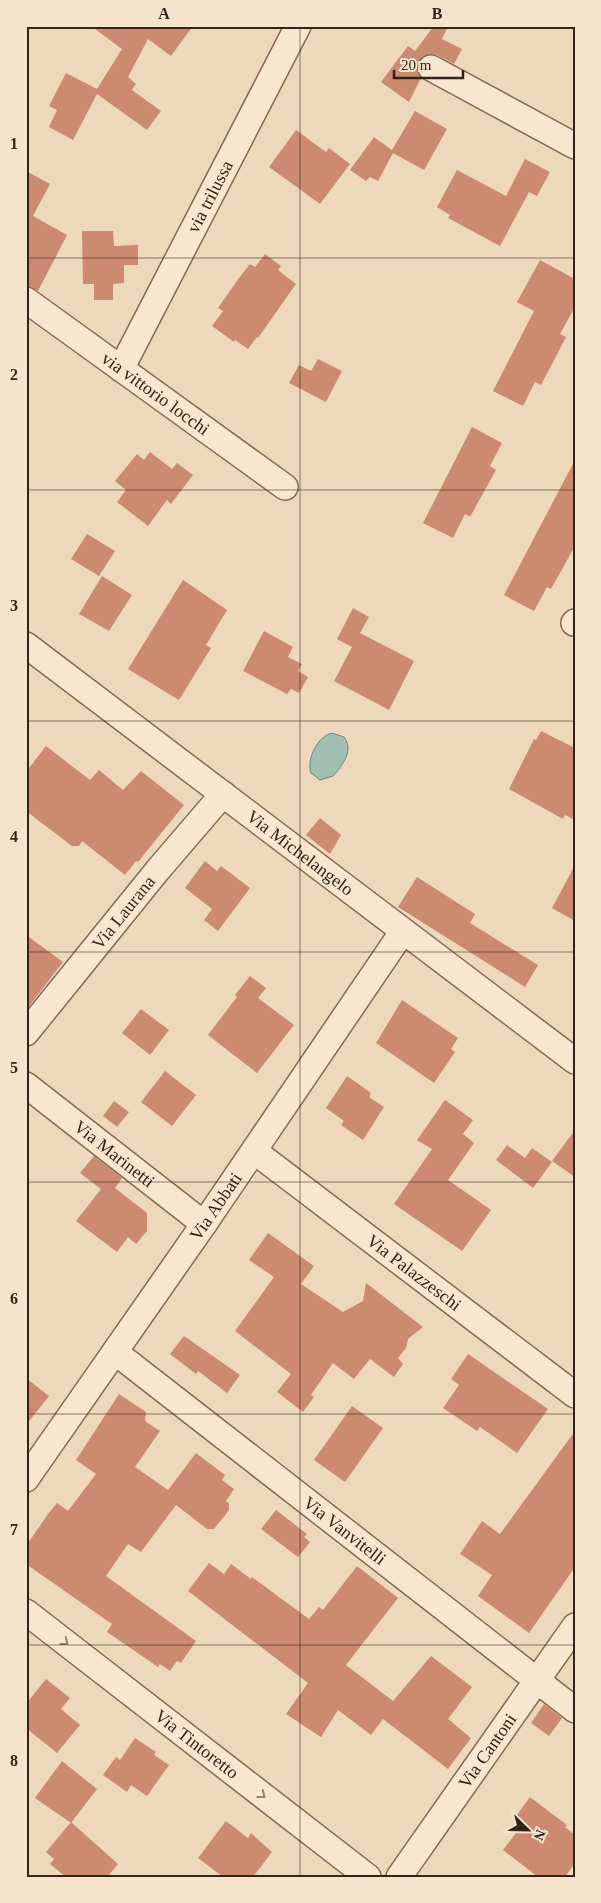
<svg xmlns="http://www.w3.org/2000/svg" width="601" height="1903" viewBox="0 0 601 1903" font-family="'Times New Roman',serif">
<rect width="100%" height="100%" fill="#eed8bb"/>
<path fill="#a0beb1" stroke="#678b7e" d="M332,733L344,737C354,750 343,765 333,776L320,780L311,773C306,759 318,736 332,733Z"/>
<g fill="#cc8b70">
<path d="M91,26H193L171,56L148,39L128,77L136,84L132,90L161,111L147,130L97,94L73,140L49,127L57,110L49,106L66,73L97,89L122,49Z"/>
<path d="M434,26H448L442,39L462,49L454,64L437,55L430,54L423,56L417,68L421,78L409,102L381,82L408,46L415,51Z"/>
<path d="M415,111L447,129L424,170L393,153L378,181L370,177L366,181L350,170L374,137L392,150Z"/>
<path d="M296,130L326,152L329,148L350,164L320,204L269,167Z"/>
<path d="M525,159L550,172L537,196L529,192L500,246L448,218L450,215L437,207L457,170L506,196Z"/>
<path d="M26,171L50,184L33,216L67,235L38,291L26,286Z"/>
<path d="M82,231H113L114,246L138,245V265H124V283L113,284V300H94V284H83Z"/>
<path d="M265,254L281,266L278,270L296,284L258,338L257,337L248,349L235,340L234,342L212,326L223,311L218,308L239,278L250,264L255,267Z"/>
<path d="M540,260L575,279V307L560,334L566,337L551,366L541,385L535,382L523,406L493,391L534,311L517,302Z"/>
<path d="M318,359L342,371L326,402L289,383L299,365L311,371Z"/>
<path d="M472,427L502,443L490,466L496,470L470,517L465,514L453,538L423,523Z"/>
<path d="M150,452L172,469L177,463L193,475L171,504L167,500L148,526L117,502L126,490L115,481L137,454L144,460Z"/>
<path d="M575,460V546L551,589L547,587L534,611L504,595Z"/>
<path d="M87,534L115,551L99,576L71,559Z"/>
<path d="M102,576L132,595L109,631L79,614Z"/>
<path d="M183,580L227,610L206,645L211,648L179,700L128,669Z"/>
<path d="M353,608L369,617L360,633L414,661L389,710L334,681L352,647L337,639Z"/>
<path d="M264,631L293,647L288,657L302,664L298,671L308,677L299,693L291,689L287,694L243,671Z"/>
<path d="M541,731L575,748V820L565,815L563,819L509,789L534,739L536,740Z"/>
<path d="M46,746L90,780L99,770L123,790L141,771L184,805L138,862L136,861L125,875L82,841L79,846H72L26,811V772Z"/>
<path d="M320,818L341,835L330,854L306,835Z"/>
<path d="M205,861L217,871L221,866L250,888L218,931L204,920L212,909L185,888Z"/>
<path d="M575,865V921L552,908Z"/>
<path d="M417,877L475,914L470,923L538,965L525,987L398,907Z"/>
<path d="M26,935L63,962L26,1010Z"/>
<path d="M250,976L266,988L258,998L294,1025L257,1073L208,1035L237,997L235,995Z"/>
<path d="M402,1000L458,1038L451,1049L455,1052L434,1083L376,1043Z"/>
<path d="M141,1009L169,1030L150,1055L122,1033Z"/>
<path d="M165,1071L196,1095L172,1126L141,1102Z"/>
<path d="M347,1076L371,1093L369,1097L384,1107L363,1140L341,1125L344,1121L326,1108Z"/>
<path d="M445,1100L473,1120L463,1134L474,1143L448,1180L491,1210L462,1251L394,1204L432,1149L417,1140Z"/>
<path d="M114,1101L129,1112L117,1127L103,1116Z"/>
<path d="M575,1130V1177L552,1161Z"/>
<path d="M507,1145L525,1158L532,1148L552,1162L533,1188L496,1160Z"/>
<path d="M94,1156L122,1178L115,1188L147,1213V1231L136,1244L128,1237L117,1252L76,1221L101,1189L80,1173Z"/>
<path d="M268,1233L314,1266L301,1284L343,1312L363,1301L366,1283L423,1327L408,1339L406,1348L398,1358L403,1364L394,1377L370,1359L354,1379L333,1363L311,1395L314,1397L303,1412L277,1392L291,1374L235,1331L274,1277L249,1260Z"/>
<path d="M184,1336L240,1375L227,1393L198,1371L196,1374L170,1354Z"/>
<path d="M468,1354L548,1409L517,1453L480,1427L477,1431L443,1408L459,1385L451,1379Z"/>
<path d="M26,1378L49,1396L26,1425Z"/>
<path d="M119,1394L146,1412L145,1421L160,1431L135,1467L168,1490L196,1453L225,1475L222,1480L234,1489L226,1501L229,1503V1510L214,1529H207L176,1505L141,1552L128,1544L106,1576L196,1641L181,1663L177,1661L170,1671L160,1664L158,1667L107,1632L112,1624L26,1564V1546L48,1514L57,1503L68,1511L96,1474L76,1460Z"/>
<path d="M352,1406L383,1428L345,1482L314,1460Z"/>
<path d="M575,1431V1567L529,1633L478,1596L492,1575L460,1554L482,1521L500,1534Z"/>
<path d="M276,1510L307,1534L304,1537L310,1542L298,1557L261,1529Z"/>
<path d="M209,1563L224,1574L231,1564L251,1579L252,1577L309,1619L319,1607L323,1610L357,1566L398,1598L346,1665L393,1701L431,1656L472,1687L448,1719L471,1738L448,1769L383,1719L371,1735L338,1710L321,1737L286,1714L308,1683L188,1591Z"/>
<path d="M46,1679L70,1698L61,1709L80,1725L57,1753L26,1728V1704Z"/>
<path d="M544,1704L562,1718L549,1736L531,1723Z"/>
<path d="M135,1738L156,1752L154,1755L169,1765L147,1796L131,1785L127,1792L103,1775L116,1757L120,1760Z"/>
<path d="M62,1761L97,1789L71,1823L35,1798Z"/>
<path d="M530,1797L567,1825L565,1827L575,1835V1863L565,1877H538L503,1850L522,1825L514,1819Z"/>
<path d="M226,1821L248,1838L251,1833L272,1852L253,1877H223L198,1858Z"/>
<path d="M71,1822L118,1864L107,1877H66L50,1864L54,1859L46,1852Z"/>
</g>
<g fill="none" stroke-linecap="round" stroke-linejoin="round">
<g stroke="#856855" stroke-width="28">
<g id="street">
<path d="M431,68L575,146"/>
<path id="s1" d="M26,300L285,487"/>
<path id="s2" d="M121,369L298,26"/>
<path d="M574,623L575,622"/>
<path id="s3" d="M26,645L575,1061"/>
<path id="s4" d="M26,1033L157,871L223,794"/>
<path id="s5" d="M26,1085L204,1224"/>
<path id="s6" d="M254,1151L575,1395"/>
<path id="s7" d="M115,1352L575,1710"/>
<path id="s8" d="M26,1479L204,1224L403,931"/>
<path id="s9" d="M26,1612L368,1877"/>
<path id="s10" d="M399,1877L575,1626"/>
</g>
</g>
<use href="#street" stroke="#f9e6ce" stroke-width="25"/>
</g>
<defs><path id="oneway-chevron" d="M-2-3.5L2.5 0L-2 3.5" fill="none" stroke-width="1.6" stroke-linecap="round" stroke-linejoin="round" transform="scale(1.25)"/></defs>
<g stroke="#968474">
<use href="#oneway-chevron" transform="translate(65 1642) rotate(38)"/>
<use href="#oneway-chevron" transform="translate(262 1795) rotate(38)"/>
</g>
<path fill="none" stroke="#33231a" stroke-width="1" stroke-opacity="0.55" d="M300,26V1877M26,258H575M26,490H575M26,721H575M26,952H575M26,1182H575M26,1414H575M26,1645H575"/>
<g text-anchor="middle" stroke-width="4.5" stroke-linejoin="round" paint-order="stroke">
<g font-size="18" fill="#33231a" stroke="#f5e3cb">
<text dy="6" stroke="none"><textPath href="#s2" startOffset="194">via trilussa</textPath></text>
<text dy="6" stroke="none"><textPath href="#s1" startOffset="160">via vittorio locchi</textPath></text>
<text dy="6" stroke="none"><textPath href="#s3" startOffset="344">Via Michelangelo</textPath></text>
<text dy="6" stroke="none"><textPath href="#s4" startOffset="155">Via Laurana</textPath></text>
<text dy="6" stroke="none"><textPath href="#s5" startOffset="112">Via Marinetti</textPath></text>
<text dy="6" stroke="none"><textPath href="#s8" startOffset="332">Via Abbati</textPath></text>
<text dy="6" stroke="none"><textPath href="#s6" startOffset="201">Via Palazzeschi</textPath></text>
<text dy="6" stroke="none"><textPath href="#s7" startOffset="291">Via Vanvitelli</textPath></text>
<text dy="6" stroke="none"><textPath href="#s9" startOffset="216">Via Tintoretto</textPath></text>
<text dy="6" stroke="none"><textPath href="#s10" startOffset="154">Via Cantoni</textPath></text>
</g>
</g>
<rect width="601" height="1903" fill="none" stroke="#f5e3cb" stroke-width="55"/>
<g transform="translate(528 1830) rotate(113)" stroke="#f5e3cb" stroke-width="4" paint-order="stroke">
<path d="M0-4L9 19L0 12L-9 19Z" fill="#33231a"/>
<text y="-8" font-size="14" font-weight="bold" text-anchor="middle" fill="#33231a">N</text>
</g>
<path d="M394 70v8h69v-8" fill="none" stroke="#33231a" stroke-width="2.5"/>
<text x="401" y="70" font-size="15" fill="#33231a" stroke="#f5e3cb" stroke-width="4" paint-order="stroke">20 m</text>
<rect x="28" y="28" width="546" height="1848" fill="none" stroke="#33231a" stroke-width="2"/>
<g font-size="16" text-anchor="middle" font-weight="bold" fill="#33231a">
<text x="164" y="19">A</text>
<text x="437" y="19">B</text>
<text x="14" y="149">1</text>
<text x="14" y="380">2</text>
<text x="14" y="611">3</text>
<text x="14" y="842">4</text>
<text x="14" y="1073">5</text>
<text x="14" y="1304">6</text>
<text x="14" y="1535">7</text>
<text x="14" y="1766">8</text>
</g>
</svg>
